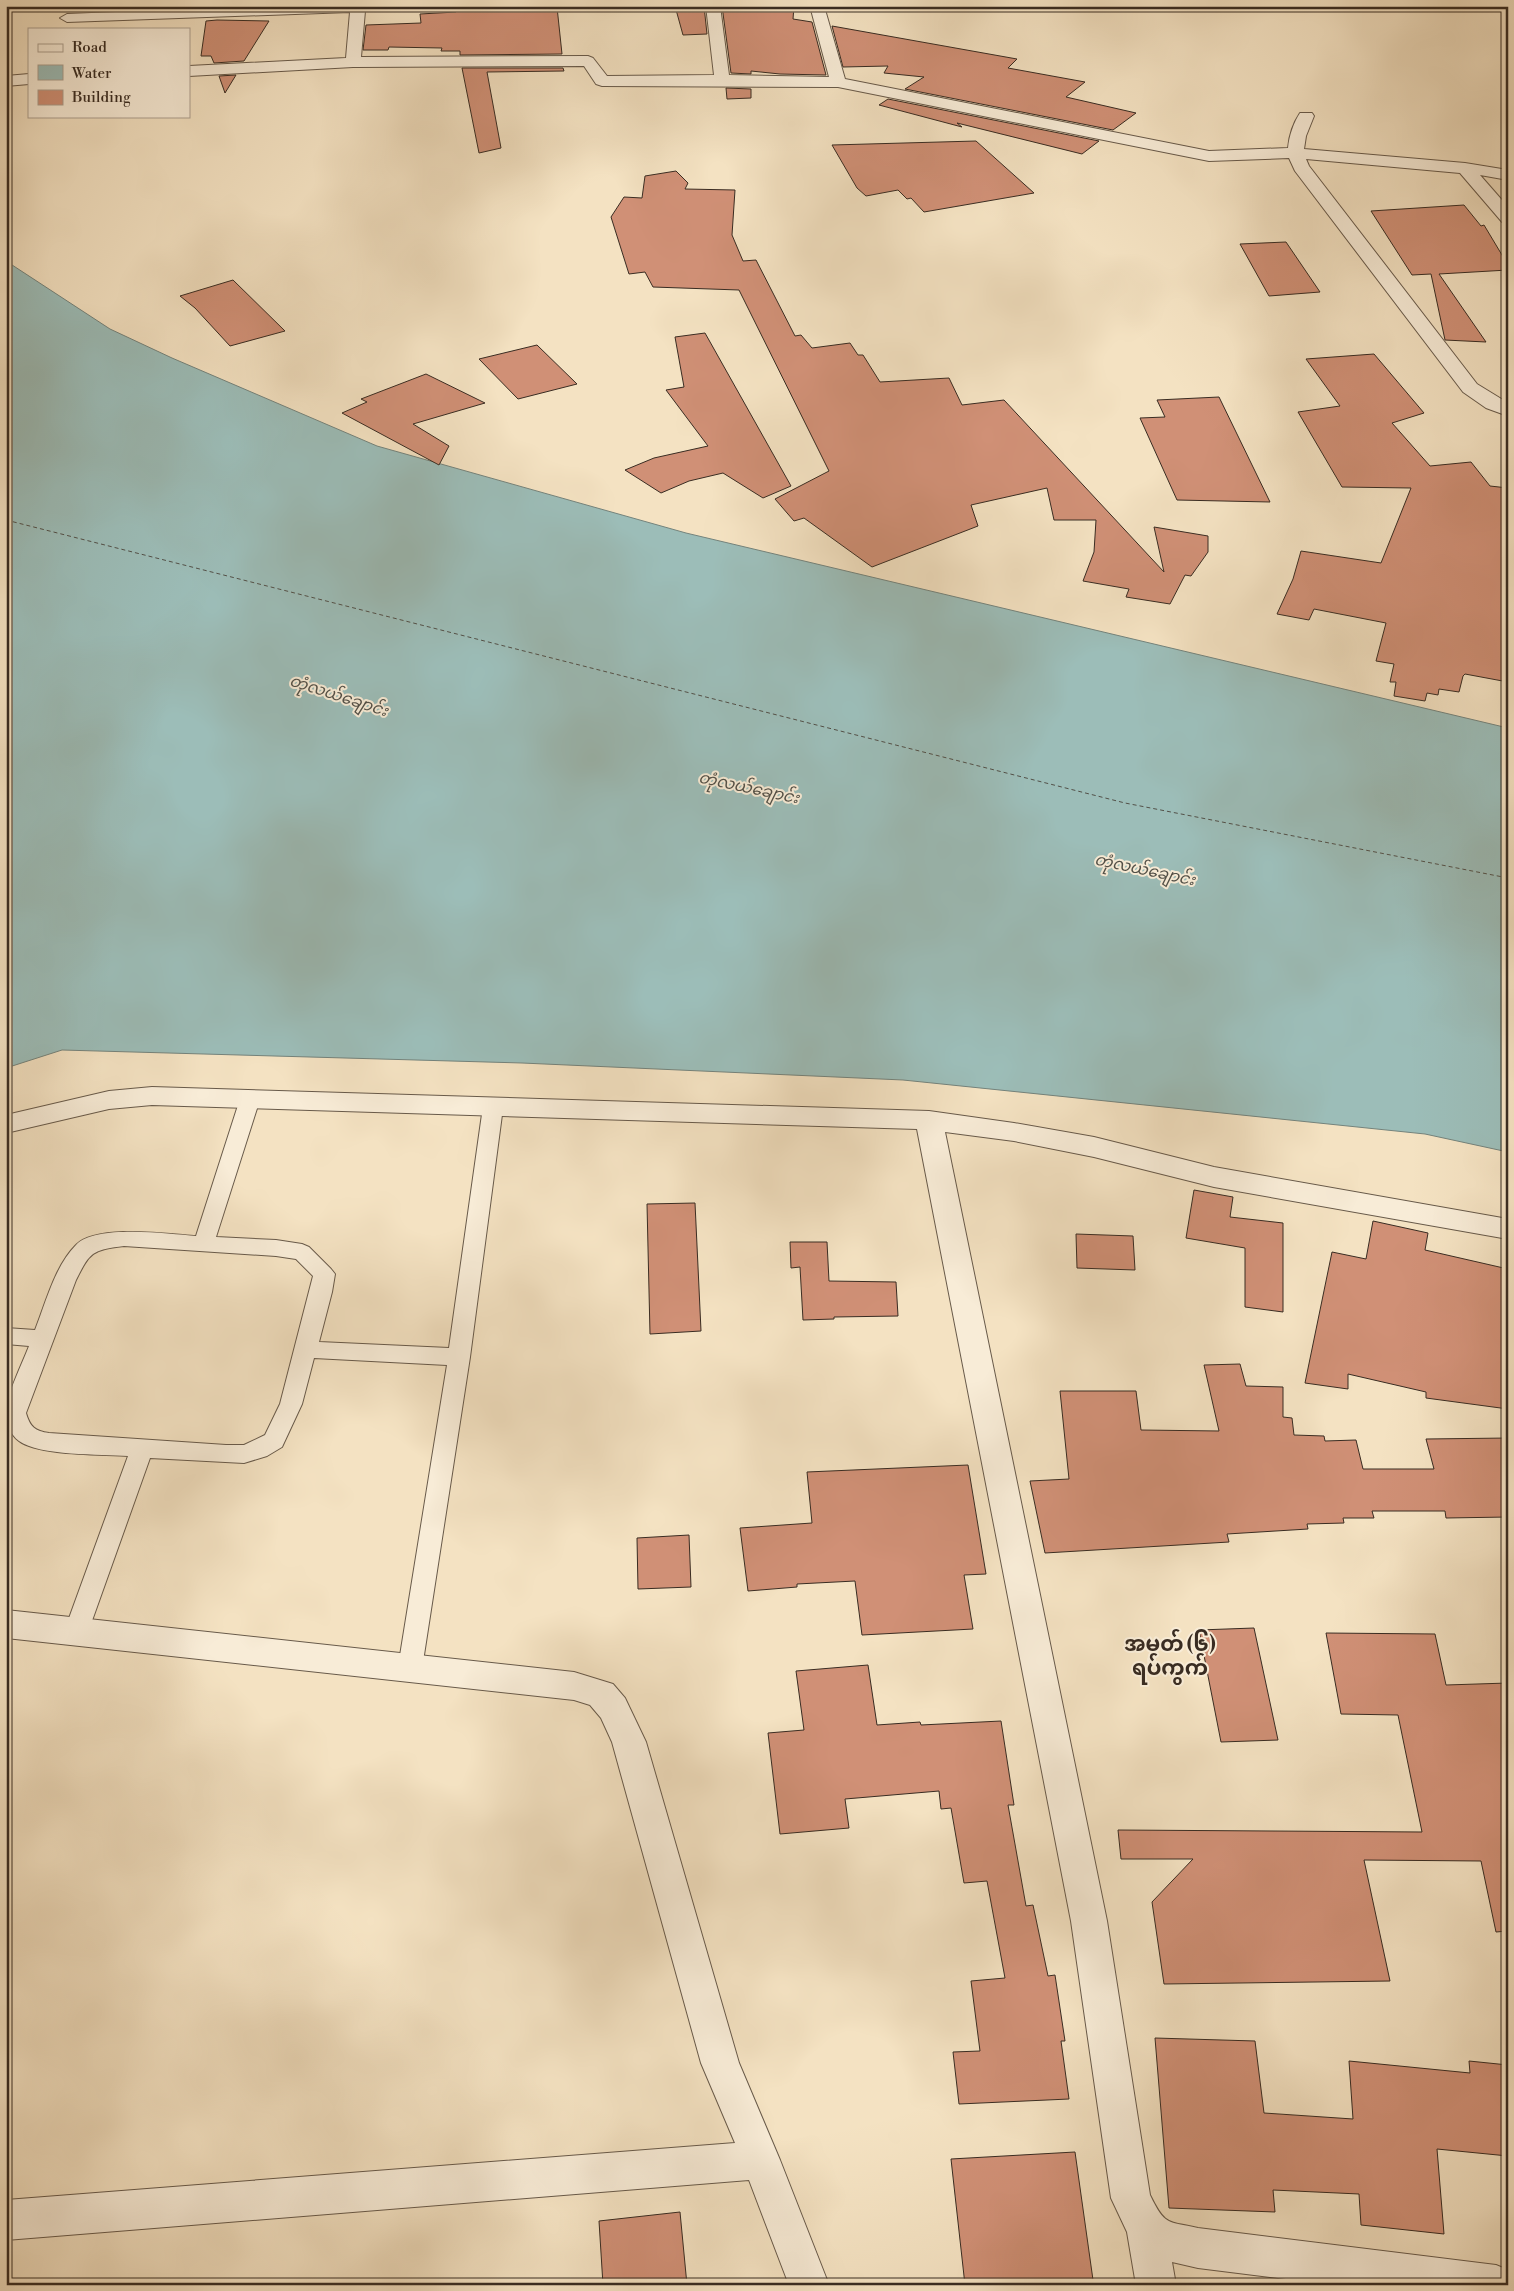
<svg xmlns="http://www.w3.org/2000/svg" width="1514" height="2291" viewBox="0 0 1514 2291" font-family="'Libre Bodoni','Noto Sans Myanmar',serif">
<rect width="100%" height="100%" fill="#f4e2c2"/>
<filter id="stains"><feTurbulence type="fractalNoise" baseFrequency=".004" numOctaves="4"/><feColorMatrix values="0 0 0 0 .2 0 0 0 0 .09 0 0 0 0 .02 0 0 0 .5 -.17"/></filter>
<radialGradient id="worn" r=".72"><stop offset=".6" stop-color="#630" stop-opacity="0"/><stop offset="1" stop-color="#630" stop-opacity=".3"/></radialGradient>
<path fill="#9cbdb8" stroke="#74837c" d="M6,261L110,329L172,358L377,446L686,533L1508,728V1152L1425,1134L903,1080L522,1063L62,1050L6,1068Z"/>
<g fill="none" stroke-linecap="round" stroke-linejoin="round">
<path stroke="#525048" stroke-width="1" stroke-dasharray="4 3" stroke-linecap="butt" d="M6,520L1125,803L1508,878"/>
</g>
<g fill="#d09076" stroke="#392c22">
<path d="M456,6H476L477,11L557,7L562,54L460,55V51H441L442,48L389,47L388,50H363L366,25L421,23L420,14L456,12Z"/>
<path d="M675,6H704L707,34L683,35Z"/>
<path d="M722,6H794L793,19L812,22L826,75L780,74L751,71V74L731,73Z"/>
<path d="M217,20L269,21L244,61L214,63L211,56H201L206,21Z"/>
<path d="M832,26L1017,59L1008,68L1085,82L1066,97L1136,113L1113,130L905,89L924,77L884,73L888,66L843,67Z"/>
<path d="M462,68H563L564,71L487,72L501,148L479,153Z"/>
<path d="M236,75L225,93L219,76Z"/>
<path d="M726,88L751,89V98L727,99Z"/>
<path d="M888,99L1099,141L1082,154L957,123L962,127L879,105Z"/>
<path d="M976,141L1034,193L924,212L911,198L907,199L898,190L866,196L857,188L832,145Z"/>
<path d="M676,171L688,183L685,189L735,190L732,235L743,261L756,260L795,336L801,335L812,348L850,343L858,355H863L880,382L949,378L962,405L1004,400L1164,572L1154,527L1208,536V552L1191,576L1185,575L1170,604L1126,597L1129,589L1083,581L1094,552L1096,520H1054L1047,488L971,505L978,526L872,567L804,518L794,521L775,499L829,471L739,290L653,287L645,272L629,274L611,217L624,197L642,198L645,176Z"/>
<path d="M1464,205L1481,226L1484,225L1508,265V270L1439,274L1486,342L1445,340L1431,274L1412,275L1371,211Z"/>
<path d="M1286,242L1320,292L1269,296L1240,244Z"/>
<path d="M233,280L285,331L230,346L195,308L180,296Z"/>
<path d="M705,333L791,486L763,498L723,473L689,481L661,493L625,470L654,458L708,446L666,390L684,387L675,337Z"/>
<path d="M537,345L577,384L518,399L479,359Z"/>
<path d="M1374,354L1424,413L1392,423L1430,466L1471,462L1490,486L1508,488V682L1465,674L1463,676L1459,692L1439,689L1438,695L1427,693L1425,701L1394,696L1396,682H1390L1394,664L1376,661L1386,623L1314,609L1309,620L1277,614L1293,579L1301,551L1381,563L1411,488L1342,487L1298,412L1340,406L1306,359Z"/>
<path d="M426,374L485,403L413,424L449,446L439,465L342,413L367,402L361,399Z"/>
<path d="M1219,397L1270,502L1177,500L1140,418L1165,417L1157,400Z"/>
<path d="M1194,1190L1233,1197L1230,1217L1283,1223V1312L1245,1307V1248L1186,1238Z"/>
<path d="M695,1203L701,1331L650,1334L647,1204Z"/>
<path d="M1373,1221L1428,1233L1425,1250L1508,1269V1409L1426,1398V1392L1348,1374V1389L1305,1383L1332,1252L1366,1259Z"/>
<path d="M1076,1234L1133,1236L1135,1270L1077,1268Z"/>
<path d="M790,1242H827L829,1281L896,1282L898,1316L834,1317V1319L803,1320L800,1267L791,1268Z"/>
<path d="M1240,1364L1246,1386L1283,1387V1417L1292,1418L1294,1435L1324,1436L1325,1441L1356,1440L1363,1469H1434L1426,1439L1508,1438V1517L1446,1518L1445,1511H1372L1374,1518H1343L1344,1523L1307,1524L1308,1529L1227,1534L1229,1542L1045,1553L1030,1481L1069,1479L1060,1391H1136L1141,1430L1219,1431L1204,1365Z"/>
<path d="M968,1465L986,1574L964,1575L973,1629L862,1635L855,1581L797,1584V1587L748,1591L740,1528L812,1523L807,1472Z"/>
<path d="M689,1535L691,1587L638,1589L637,1538Z"/>
<path d="M1254,1628L1278,1740L1221,1742L1199,1630Z"/>
<path d="M1326,1633L1435,1634L1446,1685L1508,1683V1931L1496,1932L1481,1861L1364,1860L1390,1981L1164,1984L1152,1902L1193,1859H1121L1118,1830L1422,1832L1398,1715L1341,1714Z"/>
<path d="M868,1665L877,1725L920,1722L921,1725L1001,1721L1014,1805H1008L1026,1906L1033,1905L1048,1976L1055,1975L1065,2041H1061L1069,2099L959,2104L953,2052L980,2051L971,1981L1005,1978L987,1881L964,1883L951,1808L941,1809L939,1791L845,1799L849,1828L780,1834L768,1733L804,1730L796,1671Z"/>
<path d="M1155,2038L1255,2041L1264,2113L1353,2119L1349,2061L1470,2073L1469,2061L1508,2065V2156L1437,2149L1444,2234L1361,2225L1359,2194L1273,2190L1275,2212L1169,2208Z"/>
<path d="M1075,2152L1093,2280L965,2285L951,2159Z"/>
<path d="M680,2212L687,2285H603L599,2221Z"/>
</g>
<g fill="none" stroke-linecap="round" stroke-linejoin="round">
<g stroke="#685a4a" stroke-width="2">
<path id="lane" d="M250,1092L257,1094L260,1099L216,1237L276,1240L302,1244L309,1247L331,1269L335,1274L332,1292L319,1342L449,1348L483,1107L486,1102L493,1100L500,1102L503,1107L470,1357L422,1668L419,1675L410,1678L401,1675L398,1668L447,1365L314,1358L302,1404L282,1447L267,1456L244,1463L150,1458L88,1632L84,1639L76,1642L68,1639L64,1632L128,1456C101,1454 39,1456 19,1441C9,1434 4,1418 6,1407C10,1388 22,1364 29,1346L6,1344V1328L35,1330C46,1302 55,1266 76,1245C96,1224 168,1234 196,1236L240,1099L243,1094ZM124,1246L276,1256L296,1259L313,1276L280,1404L265,1435L244,1445H226L49,1433C35,1431 30,1427 26,1413L76,1280C90,1252 92,1250 124,1246Z"/>
</g>
<g stroke="#685a4a" stroke-width="2">
<g id="street">
<path d="M260,6H391L384,10L365,11L361,57L588,56L593,58L607,76L714,75L706,6H720L729,75L829,77L810,6H824L845,79L1209,151L1288,148C1289,136 1294,122 1300,113H1312L1314,116L1306,136L1304,149L1465,163L1508,170V180L1480,175L1508,207V223L1502,222L1460,173L1306,159L1309,166L1477,384L1508,403V416L1486,408L1463,392L1295,171L1289,158L1209,161L838,87L602,86L596,84L584,66L353,67L189,76V66L346,58L350,12L67,22L60,18L67,14Z"/>
<path d="M29,74V84L6,86V76Z"/>
<path d="M152,1087L929,1111L1014,1123L1094,1137L1214,1167L1508,1219V1239L1214,1187L1094,1157L1014,1141L945,1132L1107,1921L1150,2195C1165,2226 1167,2221 1198,2228L1496,2265L1508,2270V2285H1333L1198,2268L1172,2262L1176,2285H1136L1127,2232L1111,2198L1071,1921L917,1129L152,1105L109,1109L6,1133V1115L109,1091Z"/>
<path d="M6,1610L574,1672L613,1684L625,1698L646,1742L739,2063L780,2160L829,2285H789L749,2180L6,2240V2200L735,2143L701,2063L612,1742L601,1718L590,1705L574,1700L6,1638Z"/>
</g>
</g>
<use href="#lane" fill="#f8ecd7" fill-rule="evenodd"/>
<use href="#street" fill="#f8ecd7" fill-rule="evenodd"/>
</g>
<g text-anchor="middle" stroke-width="4" stroke-linejoin="round" paint-order="stroke">
<g font-size="16" font-style="italic" fill="#525048" stroke="#f8ecd7">
<text transform="translate(339 695) rotate(18)" y="6">တုံလယ်ချောင်း</text>
<text transform="translate(749 787) rotate(12)" y="6">တုံလယ်ချောင်း</text>
<text transform="translate(1145 869) rotate(12)" y="6">တုံလယ်ချောင်း</text>
</g>
<g font-size="21" font-weight="bold" fill="#392c22" stroke="#f8ecd7">
<text x="1170" y="1651">အမှတ် (၆)<tspan x="1170" dy="24">ရပ်ကွက်</tspan></text>
</g>
</g>
<rect width="1514" height="2291" fill="none" stroke="#f4e2c2" stroke-width="25"/>
<rect x="8" y="8" width="1499" height="2276" fill="none" stroke="#392c22" stroke-width="2.5"/>
<rect x="12" y="12" width="1489" height="2266" fill="none" stroke="#392c22"/>
<rect x="28" y="28" width="162" height="90" fill="#f8ecd7" stroke="#ac9f8f"/>
<rect x="38" y="44" width="25" height="8" fill="#f8ecd7" stroke="#ac9f8f"/>
<text x="72" y="52" font-size="15" fill="#392c22">Road</text>
<rect x="38" y="65" width="25" height="15" fill="#9cbdb8" stroke="#ac9f8f"/>
<text x="72" y="78" font-size="15" fill="#392c22">Water</text>
<rect x="38" y="90" width="25" height="15" fill="#d09076" stroke="#ac9f8f"/>
<text x="72" y="102" font-size="15" fill="#392c22">Building</text>
<rect width="100%" height="100%" filter="url(#stains)"/>
<rect width="100%" height="100%" fill="url(#worn)"/>
</svg>
